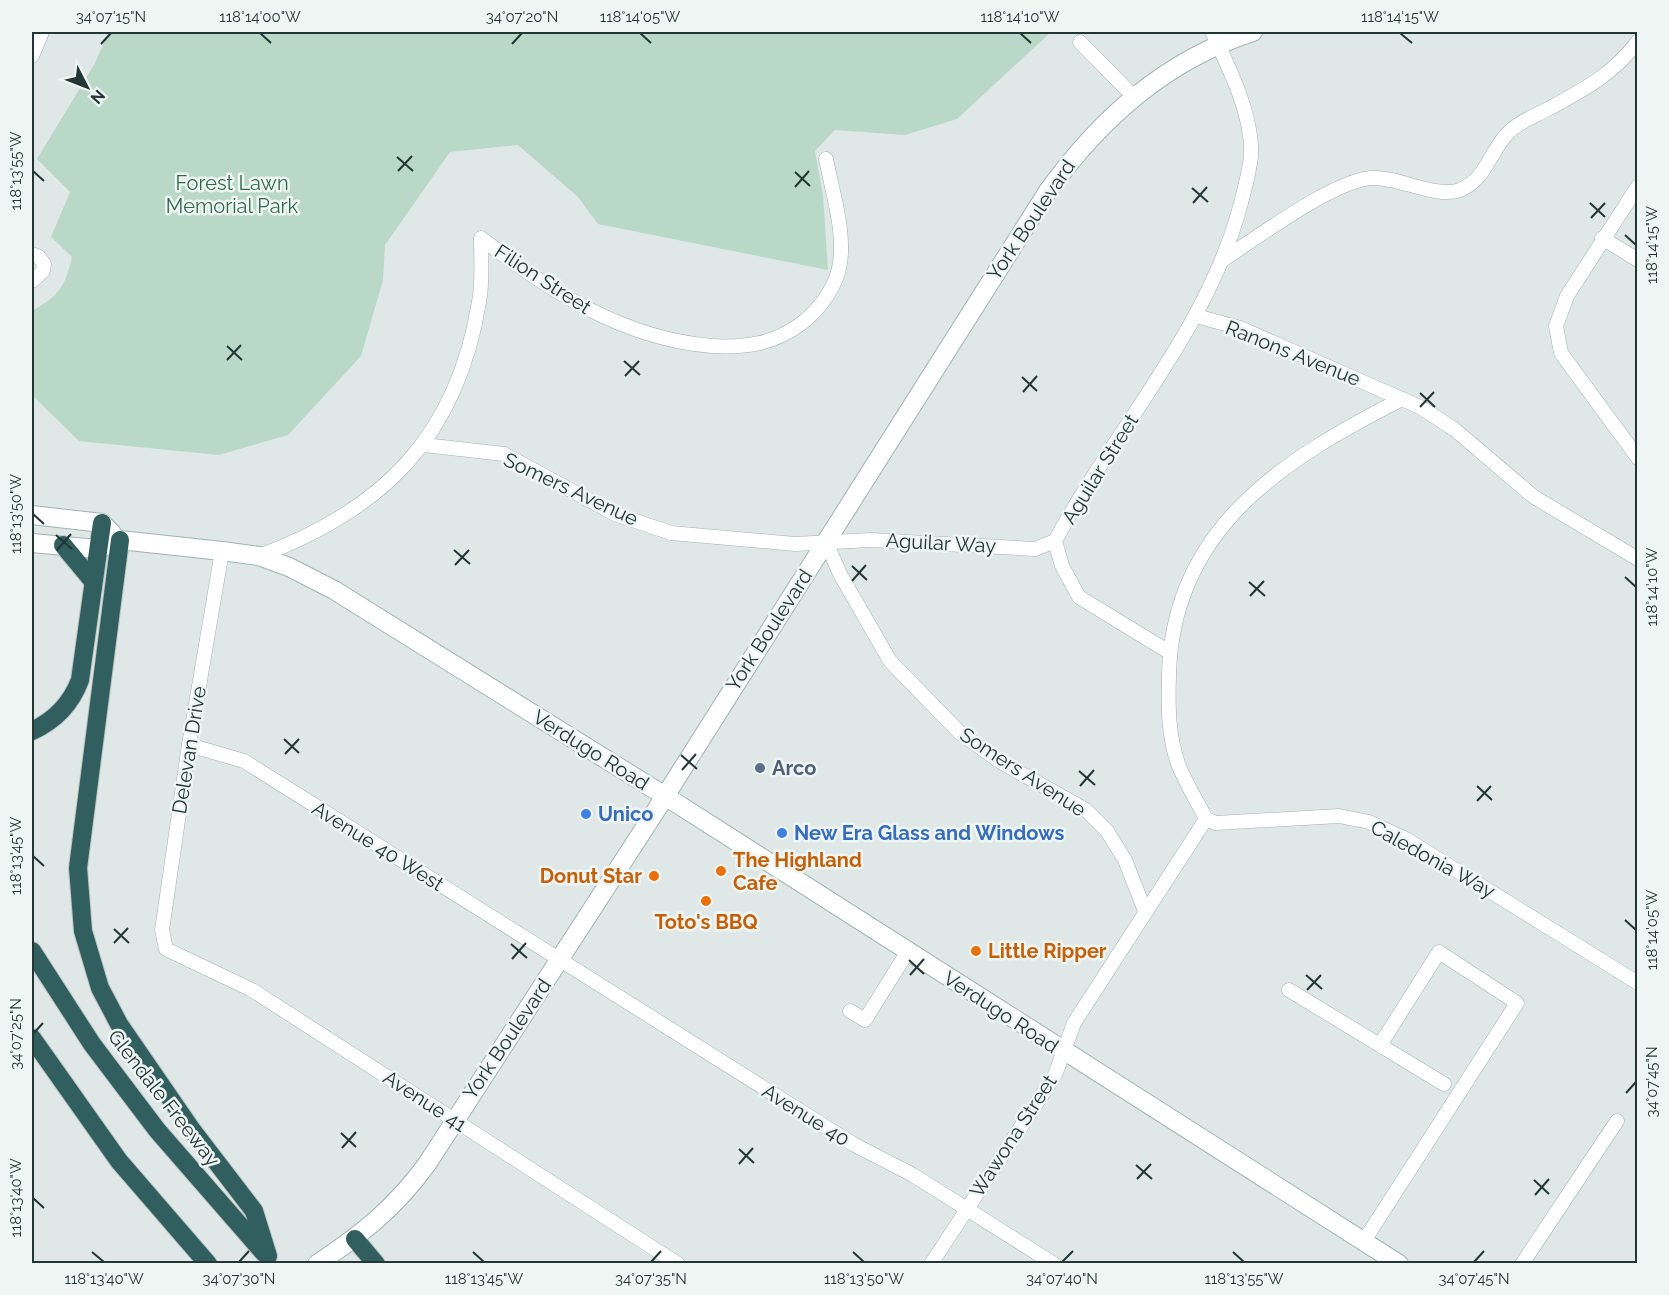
<svg xmlns="http://www.w3.org/2000/svg" width="1669" height="1295" viewBox="0 0 1669 1295" font-family="Raleway,sans-serif">
<rect width="100%" height="100%" fill="#dfe8e6"/>
<path fill="#b9d8c8" d="M109,32H1051L957,119L905,135L835,130L815,151L823,196L828,270L598,224L578,197L518,145L450,152L385,245L383,280L361,356L288,435L219,455L79,441L32,395V311C59,296 65,287 72,257L51,237L70,192L37,159L94,65Z"/>
<g fill="none" stroke-linecap="round" stroke-linejoin="round">
<g stroke="#a3afad" stroke-width="15">
<g id="street">
<path d="M1080,42L1133,96"/>
<path d="M32,56L42,32"/>
<path d="M1638,186L1567,296L1556,326L1561,353L1638,458"/>
<path d="M1602,238L1638,260"/>
<path d="M32,254L39,257L44,264L43,271L32,281"/>
<path d="M1224,259C1258,237 1333,181 1371,178C1397,176 1436,199 1460,190C1487,179 1490,150 1509,132C1520,121 1535,116 1548,109C1583,90 1614,74 1638,41"/>
<path d="M1196,316L1240,328L1420,407L1454,429L1534,497L1638,559"/>
<path d="M424,445L504,454L615,514L671,533L795,544L871,540L1035,549L1055,541"/>
<path d="M826,542L840,574L890,661L959,732L999,761L1086,810L1107,831L1125,860L1145,911"/>
<path d="M222,551L189,745L162,930L166,949L252,990L678,1264"/>
<path d="M259,556C383,510 457,437 479,302C483,282 481,259 481,238C549,291 624,339 712,346C746,348 774,344 802,323C820,309 837,286 840,263C845,230 832,191 826,159"/>
<path d="M1169,652L1079,597L1062,566L1055,541C1114,431 1203,335 1238,214C1243,195 1249,175 1251,156C1253,116 1229,67 1212,32"/>
<path d="M189,745L244,761L853,1144L913,1175L1054,1264"/>
<path d="M1206,819L1216,823L1339,816L1369,822L1406,839L1638,983"/>
<path d="M1289,990L1444,1084"/>
<path d="M850,1011L865,1020L908,951"/>
<path d="M1364,1241L1517,1003L1439,952L1380,1045"/>
<path d="M931,1264L1055,1075L1074,1023L1206,819C1197,801 1186,784 1179,766C1168,738 1168,704 1169,675C1172,528 1284,459 1402,399"/>
<path d="M1522,1264L1617,1121"/>
</g>
</g>
<g stroke="#9fb3b0" stroke-width="20">
<g id="secondary">
<path d="M32,515L102,523L112,533"/>
<path d="M32,543L97,549L120,540L222,551L259,556L289,567L334,590L665,796L1399,1264"/>
<path d="M317,1264C362,1234 395,1208 427,1164L655,812L1048,191C1101,118 1166,60 1253,32"/>
</g>
</g>
<g stroke="#bdc3c2" stroke-width="20">
<g id="highway">
<path d="M120,540L78,868L83,931L100,988L119,1024L192,1130L254,1211L268,1256"/>
<path d="M63,545L92,580"/>
<path d="M32,731C56,720 71,704 80,680L102,523"/>
<path d="M32,951L92,1044L157,1130L264,1253"/>
<path d="M32,1038L119,1161L208,1264"/>
<path d="M355,1239L376,1264"/>
</g>
</g>
<use href="#street" stroke="#fff" stroke-width="14"/>
<use href="#secondary" stroke="#fff" stroke-width="18"/>
<use href="#highway" stroke="#315f5f" stroke-width="18"/>
</g>
<path fill="none" stroke="#223635" stroke-width="2" d="M260,33L271,43M640,33L651,43M1020,33L1031,43M1400,33L1412,43M101,44L111,33M512,44L522,33M397,157L413,171M33,171L44,181M398,171L412,156M795,172L810,186M795,187L809,171M1192,188L1208,202M1193,203L1207,187M1590,203L1605,217M1591,218L1605,203M1625,235L1636,245M227,346L242,360M227,360L241,345M624,361L640,375M625,376L639,361M1022,377L1037,391M1023,392L1037,376M1420,393L1435,407M1420,407L1434,392M33,514L44,524M56,535L72,549M57,550L71,534M454,550L470,564M455,565L469,550M852,566L867,580M1625,577L1636,587M852,581L866,565M1249,582L1265,596M1250,596L1264,581M284,739L299,753M285,754L299,739M681,755L697,769M682,770L696,754M1079,771L1095,785M1080,786L1094,770M1477,786L1492,800M1477,801L1491,786M33,856L44,866M1625,920L1636,930M114,929L129,943M114,943L128,928M511,944L527,958M512,959L526,943M909,960L924,974M910,975L924,959M1306,975L1322,989M1307,990L1321,975M33,1034L43,1023M1626,1093L1636,1082M341,1133L356,1147M342,1148L356,1132M739,1149L754,1163M739,1164L753,1148M1136,1165L1152,1179M1137,1179L1151,1164M1534,1180L1549,1194M1535,1195L1549,1179M33,1198L44,1208M92,1252L104,1262M473,1252L484,1262M853,1252L864,1262M1233,1252L1244,1262M239,1262L249,1251M651,1262L661,1251M1062,1262L1073,1251M1474,1262L1484,1251"/>
<circle fill="#5c6f8a" stroke="#eff5f3" stroke-width="2" cx="760" cy="768" r="6"/>
<g fill="#3f7fe0" stroke="#eff5f3" stroke-width="2">
<circle cx="586" cy="814" r="6"/>
<circle cx="782" cy="833" r="6"/>
</g>
<g fill="#e8710a" stroke="#eff5f3" stroke-width="2">
<circle cx="721" cy="871" r="6"/>
<circle cx="654" cy="876" r="6"/>
<circle cx="706" cy="901" r="6"/>
<circle cx="976" cy="951" r="6"/>
</g>
<g text-anchor="middle" stroke-width="5" stroke-linejoin="round" paint-order="stroke">
<g font-size="20" fill="#306952" stroke="#eff5f3">
<text x="232" y="190">Forest Lawn<tspan x="232" dy="23">Memorial Park</tspan></text>
</g>
<g font-size="20" fill="#223635" stroke="#eff5f3">
<text transform="translate(1031 220) rotate(-56)" y="7">York Boulevard</text>
<text transform="translate(543 279) rotate(33)" y="7">Filion Street</text>
<text transform="translate(1293 353) rotate(22)" y="7">Ranons Avenue</text>
<text transform="translate(1100 469) rotate(-58)" y="7">Aguilar Street</text>
<text transform="translate(571 489) rotate(25)" y="7">Somers Avenue</text>
<text transform="translate(941 543) rotate(3)" y="7">Aguilar Way</text>
<text transform="translate(769 630) rotate(-57)" y="7">York Boulevard</text>
<text transform="translate(189 750) rotate(-81)" y="7">Delevan Drive</text>
<text transform="translate(591 750) rotate(32)" y="7">Verdugo Road</text>
<text transform="translate(1023 772) rotate(33)" y="7">Somers Avenue</text>
<text transform="translate(378 846) rotate(32)" y="7">Avenue 40 West</text>
<text transform="translate(1433 859) rotate(29)" y="7">Caledonia Way</text>
<text transform="translate(1001 1012) rotate(33)" y="7">Verdugo Road</text>
<text transform="translate(507 1039) rotate(-56)" y="7">York Boulevard</text>
<text transform="translate(164 1098) rotate(52)" y="7">Glendale Freeway</text>
<text transform="translate(425 1101) rotate(33)" y="7">Avenue 41</text>
<text transform="translate(806 1115) rotate(32)" y="7">Avenue 40</text>
<text transform="translate(1013 1136) rotate(-57)" y="7">Wawona Street</text>
</g>
<g font-size="20" font-weight="bold" fill="#4e5e75" stroke="#eff5f3" text-anchor="start">
<text x="772" y="775">Arco</text>
</g>
<g font-size="20" font-weight="bold" fill="#366cbe" stroke="#eff5f3" text-anchor="start">
<text x="598" y="821">Unico</text>
<text x="794" y="840">New Era Glass and Windows</text>
</g>
<g font-size="20" font-weight="bold" fill="#c56008" stroke="#eff5f3" text-anchor="start">
<text x="733" y="867">The Highland<tspan x="733" dy="23">Cafe</tspan></text>
<text x="642" y="883" text-anchor="end">Donut Star</text>
<text x="706" y="929" text-anchor="middle">Toto's BBQ</text>
<text x="988" y="958">Little Ripper</text>
</g>
</g>
<rect width="1669" height="1295" fill="none" stroke="#eff5f3" stroke-width="66"/>
<g transform="translate(87 87) rotate(132)" stroke="#eff5f3" stroke-width="4.5" paint-order="stroke">
<path d="M0-4.5L10 22L0 15L-10 22Z" fill="#223635"/>
<text y="-9" font-size="16" font-weight="bold" text-anchor="middle" fill="#223635">N</text>
</g>
<rect x="33" y="33" width="1603" height="1229" fill="none" stroke="#223635" stroke-width="2"/>
<g font-size="15" text-anchor="middle" fill="#223635">
<text x="111" y="22">34°07'15"N</text>
<text x="260" y="22">118°14'00"W</text>
<text x="522" y="22">34°07'20"N</text>
<text x="640" y="22">118°14'05"W</text>
<text x="1020" y="22">118°14'10"W</text>
<text x="1400" y="22">118°14'15"W</text>
<text transform="translate(16 171) rotate(-90)" y="5">118°13'55"W</text>
<text transform="translate(1652 245) rotate(-90)" y="5">118°14'15"W</text>
<text transform="translate(16 514) rotate(-90)" y="5">118°13'50"W</text>
<text transform="translate(1652 587) rotate(-90)" y="5">118°14'10"W</text>
<text transform="translate(16 856) rotate(-90)" y="5">118°13'45"W</text>
<text transform="translate(1652 930) rotate(-90)" y="5">118°14'05"W</text>
<text transform="translate(16 1034) rotate(-90)" y="5">34°07'25"N</text>
<text transform="translate(1652 1082) rotate(-90)" y="5">34°07'45"N</text>
<text transform="translate(16 1198) rotate(-90)" y="5">118°13'40"W</text>
<text x="104" y="1284">118°13'40"W</text>
<text x="239" y="1284">34°07'30"N</text>
<text x="484" y="1284">118°13'45"W</text>
<text x="651" y="1284">34°07'35"N</text>
<text x="864" y="1284">118°13'50"W</text>
<text x="1062" y="1284">34°07'40"N</text>
<text x="1244" y="1284">118°13'55"W</text>
<text x="1474" y="1284">34°07'45"N</text>
</g>
</svg>
